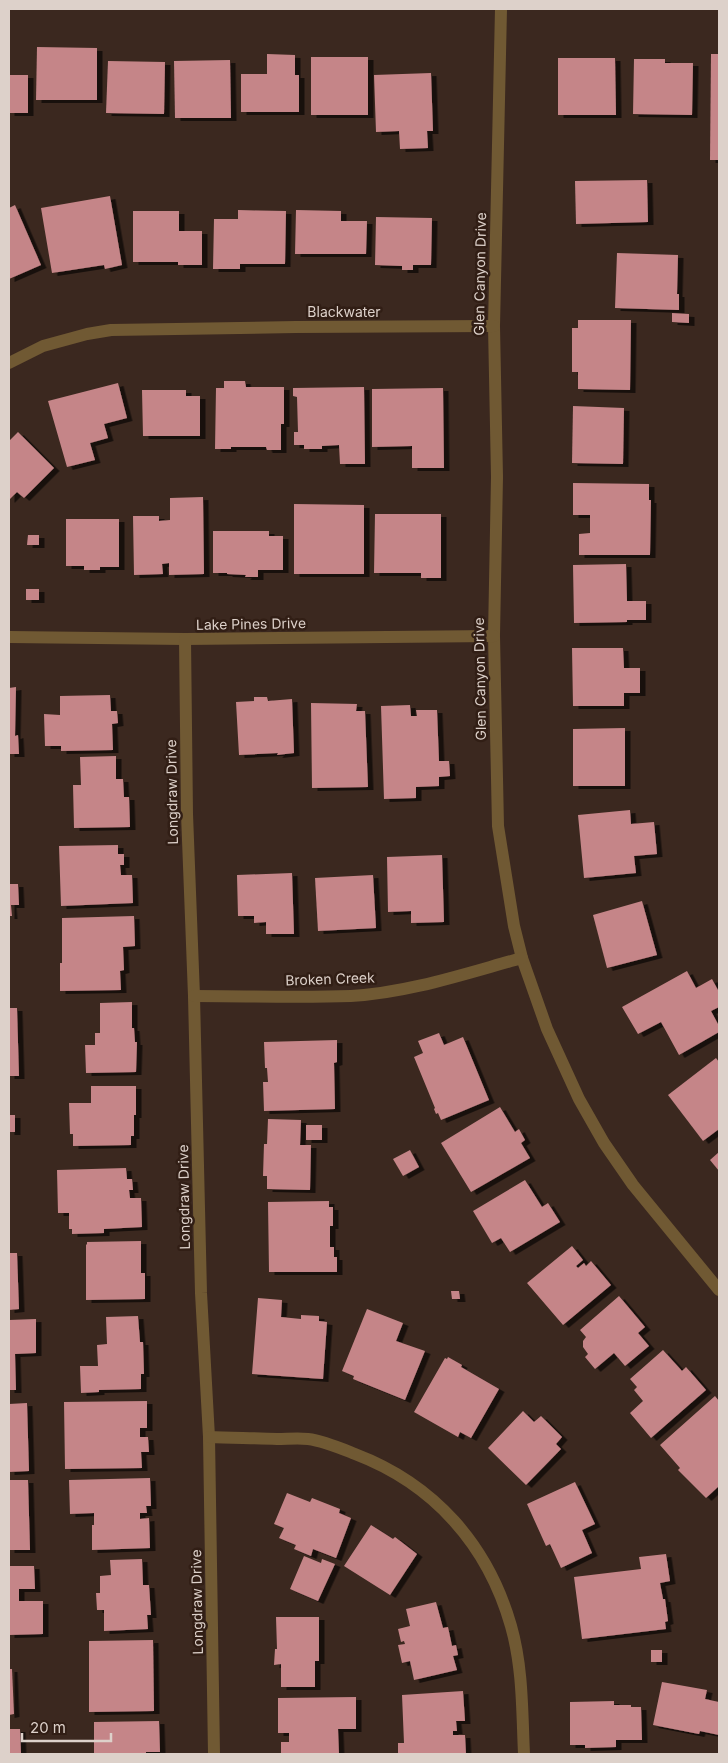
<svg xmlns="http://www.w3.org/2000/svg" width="728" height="1763" viewBox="0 0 728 1763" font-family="Inter,sans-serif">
<defs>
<filter id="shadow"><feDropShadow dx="5.5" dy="3" stdDeviation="0" flood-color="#0009"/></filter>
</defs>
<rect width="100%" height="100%" fill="#3b281f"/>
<g fill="#c58588" filter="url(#shadow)">
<path d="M37,47L97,48V100H36Z"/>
<path d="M267,54L295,55V75H299V112H241V74H267Z"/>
<path d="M711,54H719V160H710Z"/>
<rect x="311" y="57" width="57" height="58"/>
<path d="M558,58H615L616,115H558Z"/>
<path d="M634,59H665V63H693L692,115L633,114Z"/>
<path d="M230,60L231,118H175L174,61Z"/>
<path d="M108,61L165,62L164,114L106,113Z"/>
<path d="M431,73L433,131H427L428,148L400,149L399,131L376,132L374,75Z"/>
<rect x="9" y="75" width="19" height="38"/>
<path d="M647,180L648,222L576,224L575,181Z"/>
<path d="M110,196L122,265L105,269L104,265L52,273L41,208Z"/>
<path d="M15,205L41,265L9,279V208Z"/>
<path d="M238,210L286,211L285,264H240V269H213L214,219H238Z"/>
<path d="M296,210L341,211V221H367L366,254H295Z"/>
<path d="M133,211H179V231H202V265H178V262H133Z"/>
<path d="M376,217L432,218L431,265H413V270H402V266L375,265Z"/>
<path d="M617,253L678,255L677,294H679V310L615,308Z"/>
<path d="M672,313L689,314V323L672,322Z"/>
<path d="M578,320H631L630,390L578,389V372H572V328H578Z"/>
<path d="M224,381H245L246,387H284V424H281V450H267L266,447H231V449H215L216,388H224Z"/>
<path d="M118,383L127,418L104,424L108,438L90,443L95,460L67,467L48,401Z"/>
<path d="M364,387L365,464H340L339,445L322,446V449H304V445H294V432H298L297,397L293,396V388Z"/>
<path d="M443,388L444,468H412V446L372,447V389Z"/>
<path d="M142,390H186V396H200V436H143Z"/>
<path d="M573,406L624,408L623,464L572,463Z"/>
<path d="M18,432L54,468L24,498L17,492L9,500V441Z"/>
<path d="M573,483L649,484V500H651L650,555H579V534L590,533V515H573Z"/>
<path d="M203,497L204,574L169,575V563L162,564L163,574L134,575L133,516H159V521L170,520V498Z"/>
<path d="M294,504L364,505V574H294Z"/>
<path d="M375,514H441V578H421V573H374Z"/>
<path d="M66,519H119V567H100V570H84V566H66Z"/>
<path d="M213,531H269V536H283V570H258V577H245L246,575L227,574V573H213Z"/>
<path d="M28,535H39V545H27Z"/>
<path d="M626,564L627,601H646V620H627V622L574,623L573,565Z"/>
<rect x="26" y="589" width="13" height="11"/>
<path d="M572,648H623L624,668H640V693H624V706H573Z"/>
<path d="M16,687L15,736L18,735L19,754H9V688Z"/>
<path d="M110,695L111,711H117L118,723L112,724L113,750L61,751V746H45L44,714L60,715V696Z"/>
<path d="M254,697H267L268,701L292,699L294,753L277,755L278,753L239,755L236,702L254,701Z"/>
<path d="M311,703L357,704L356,711H365L368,787L312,788Z"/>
<path d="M410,705L411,716H417L416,710H437L439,761H449L450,776L439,777V786L416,787V798L384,799L381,706Z"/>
<path d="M625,728V786H573V729Z"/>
<path d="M116,756V779H123L124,797H129L130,827L74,828L73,785H81L80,757Z"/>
<path d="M630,810L631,824L654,822L657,854L634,856L636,873L584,878L578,815Z"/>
<path d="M118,845V854H124V865H120L121,875H132L133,903L61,906L59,846Z"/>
<path d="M442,855L444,922L411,923V911L388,912L387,857Z"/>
<path d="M292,873L294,934H266V922L254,923V916H238L237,875Z"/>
<path d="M373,875L376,928L318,931L315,878Z"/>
<path d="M9,884H18L19,905H11L12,916H9Z"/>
<path d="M642,901L657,955L607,968L593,915Z"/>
<path d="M134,916L135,946L123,947L124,970L120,971L121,990L60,991V963H62V918Z"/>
<path d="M687,971L696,988L712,979L719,992V1007L711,1011L719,1026V1032L679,1055L661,1022L638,1034L622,1007Z"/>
<path d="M132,1002V1028H134L135,1042H137L136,1072L86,1073L85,1045H95V1033H100V1003Z"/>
<path d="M9,1008H17L19,1076H9Z"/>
<path d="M439,1033L444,1045L463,1037L489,1100L441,1120L438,1113L436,1114L434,1109L435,1108L414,1057L423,1053L418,1041Z"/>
<path d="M337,1040V1062L334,1063L335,1109L264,1111L263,1082H268L267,1068H265L264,1042Z"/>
<path d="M716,1058L719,1062V1129L703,1141L668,1095Z"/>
<path d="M91,1086H136V1115H134V1136H131V1145L73,1146V1134H70L69,1103H91Z"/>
<path d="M500,1107L515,1132L519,1129L525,1140L521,1143L530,1158L471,1192L441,1143Z"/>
<rect x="9" y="1115" width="6" height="17"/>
<path d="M268,1119L301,1120L300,1145H311L310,1190L267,1189V1176H263L264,1144H267Z"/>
<rect x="306" y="1125" width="16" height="15"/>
<path d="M410,1150L419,1167L403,1176L393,1159Z"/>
<path d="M719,1152V1171L710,1160Z"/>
<path d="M126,1168L127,1179H132L133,1190H129L130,1198H141L142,1227L104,1229V1233L72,1234V1229H69V1213H58L57,1170Z"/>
<path d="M525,1180L542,1207L548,1203L560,1222L510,1252L501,1238L492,1243L473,1211Z"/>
<path d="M329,1201V1207H333V1226H330V1247H334V1257H337V1272H269L268,1202Z"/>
<path d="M141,1241V1273H145V1299L86,1300V1244L87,1245V1242Z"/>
<path d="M572,1246L583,1260L576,1266L578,1268L584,1263L586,1266L591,1261L611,1285L563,1325L527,1283Z"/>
<path d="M9,1253H17L19,1309L9,1310Z"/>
<path d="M451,1291H459L460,1299H452Z"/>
<path d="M619,1296L645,1327L638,1333L649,1346L625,1366L614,1353L595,1369L585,1357L588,1354L583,1347V1341L586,1337L580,1330Z"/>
<path d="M258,1298L282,1300L281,1317L301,1319V1315L319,1316V1321L327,1322L323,1379L252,1374Z"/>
<path d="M367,1309L403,1323L396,1341L425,1351L405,1400L353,1379L354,1376L342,1371Z"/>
<path d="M138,1316L140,1342H143L144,1374H141V1389L99,1390V1392L81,1393L80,1366H98L97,1345L107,1344L106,1317Z"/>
<path d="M36,1319V1353L15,1354L16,1390H9V1320Z"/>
<path d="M663,1350L682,1371L686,1367L706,1390L651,1438L630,1413L643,1401L634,1390L637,1387L630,1379Z"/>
<path d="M448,1357L462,1365L461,1367L499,1389L471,1438L460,1432L458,1437L414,1412L445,1358L447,1359Z"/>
<path d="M715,1396L719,1401V1486L706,1498L678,1470L680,1468L660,1445Z"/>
<path d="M147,1401V1428H140V1437H148L149,1452H141L142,1468L65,1469L64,1402Z"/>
<path d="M27,1403L29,1471L9,1472V1404Z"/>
<path d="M523,1411L534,1422L541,1416L562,1437L556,1444L561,1449L526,1485L488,1448Z"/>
<path d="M150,1478L151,1506H146L147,1513H140V1519L149,1518L150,1548L92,1550V1525H94V1513L70,1514L69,1480Z"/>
<path d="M9,1480H28L30,1550H9Z"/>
<path d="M575,1482L595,1524L582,1530L592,1553L561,1568L550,1544L546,1546L527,1504Z"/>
<path d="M287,1493L310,1502L312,1498L340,1509L339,1513L351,1518L336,1558L313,1549L311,1556L294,1549L296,1545L279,1538L284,1528L274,1524Z"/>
<path d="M371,1525L393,1539L395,1537L417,1554L390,1595L344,1566Z"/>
<path d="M666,1554L670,1581L660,1583L663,1599H665L668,1621L665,1622L666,1629L582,1639L574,1577L641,1569L639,1557Z"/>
<path d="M304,1556L321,1563L322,1559L335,1564L318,1601L290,1589Z"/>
<path d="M142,1559L143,1585H149L151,1615H147L148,1629L104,1631V1610H97L96,1593H100V1576L111,1575L110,1560Z"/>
<path d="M9,1566H34L35,1589H19V1601H43V1634L9,1635Z"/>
<path d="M436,1602L443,1628L448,1627L452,1646L456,1645L458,1655L453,1656L457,1670L414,1680L410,1661L402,1663L398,1645L405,1644L404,1641L401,1642L398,1629L410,1626L406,1609Z"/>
<path d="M276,1617H319V1661H315V1687H281V1664L274,1665L275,1649H277Z"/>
<path d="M153,1640L154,1711L89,1712V1641Z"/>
<rect x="651" y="1650" width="11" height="12"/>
<path d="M9,1669H12L14,1714L9,1715Z"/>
<path d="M662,1682L707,1690L705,1699L719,1702V1735L700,1731L699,1734L653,1725Z"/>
<path d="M463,1691L465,1721H456L457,1731H453V1735H465L466,1754H398V1743H404L402,1695Z"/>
<path d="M356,1697V1729H338L339,1754H281V1742H289V1733H278V1698Z"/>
<path d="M614,1701V1705H631V1707H641L642,1740H616V1747L585,1748V1745H570V1702Z"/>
<path d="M159,1721L160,1752H146V1754H94V1722Z"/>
<path d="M9,1729H20L21,1754H9Z"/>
</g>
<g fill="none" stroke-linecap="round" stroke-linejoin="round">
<g stroke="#705933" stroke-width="12">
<path d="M501,9L494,326L497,477L494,636L498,826L514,926L522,958L547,1029L579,1099L604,1143L633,1185L719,1290"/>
<path d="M9,363L43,346L87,334L111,330L296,327L494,326"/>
<path d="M9,637L185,639L494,636"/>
<path d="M185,639L187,814L194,996L201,1293L209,1437L214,1754"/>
<path d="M194,996C246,996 299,998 351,996C408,993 467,973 522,958"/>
<path d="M209,1437C232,1438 255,1438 277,1439C287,1439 298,1438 308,1439C324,1441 340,1448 355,1454C434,1484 488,1545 511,1626C523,1668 522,1712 524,1754"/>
</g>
</g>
<g text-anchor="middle" stroke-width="5" stroke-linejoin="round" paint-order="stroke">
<g font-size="14" fill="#ddd1ca" stroke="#311e15">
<text transform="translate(480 274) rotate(-89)" y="5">Glen Canyon Drive</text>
<text x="344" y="317">Blackwater</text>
<text transform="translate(251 624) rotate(-1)" y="5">Lake Pines Drive</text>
<text transform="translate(480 679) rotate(-91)" y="5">Glen Canyon Drive</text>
<text transform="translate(172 792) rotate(-91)" y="5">Longdraw Drive</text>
<text transform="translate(330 979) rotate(-2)" y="5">Broken Creek</text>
<text transform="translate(184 1197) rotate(-91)" y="5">Longdraw Drive</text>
<text transform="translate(197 1602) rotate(-91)" y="5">Longdraw Drive</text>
</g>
</g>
<rect width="728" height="1763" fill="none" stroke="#ddd1ca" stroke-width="20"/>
<path d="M22 1733v8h89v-8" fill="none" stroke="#ddd1ca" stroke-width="2.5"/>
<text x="30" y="1733" font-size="15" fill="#ddd1ca" stroke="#311e15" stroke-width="4" paint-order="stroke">20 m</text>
</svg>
